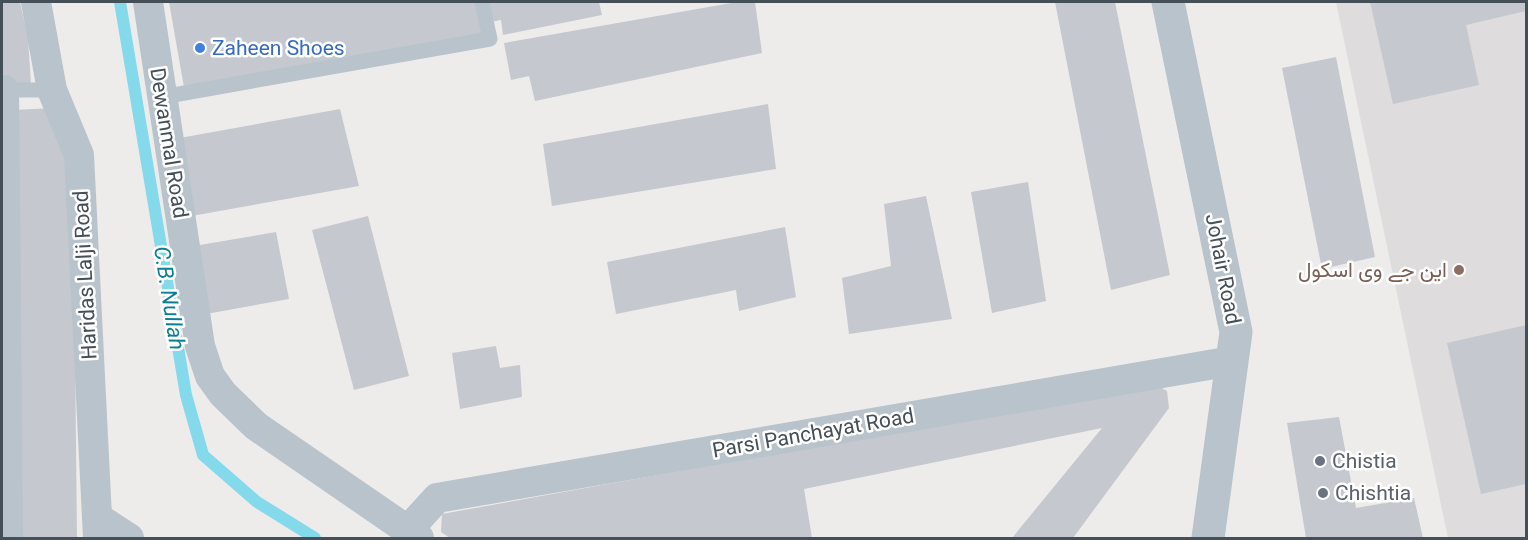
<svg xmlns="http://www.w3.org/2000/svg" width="1528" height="540" viewBox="0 0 1528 540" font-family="Roboto,Vazirmatn,sans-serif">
<rect width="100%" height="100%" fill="#eeebeb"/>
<path fill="#dfdcdd" d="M1336,2H1526V538H1448Z"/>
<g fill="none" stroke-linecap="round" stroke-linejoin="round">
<path stroke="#84daeb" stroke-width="12" d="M120,2L186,395L203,455L257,502L315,538"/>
</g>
<g fill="#c5c8ce">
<path d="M2,2H20L28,38L31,85H2Z"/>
<path d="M169,2H599L602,15L503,35L501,20L486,23L490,39L185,93Z"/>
<path d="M737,2H755L762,53L535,101L529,76L511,80L504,43Z"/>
<path d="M1055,2H1115L1170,275L1111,290Z"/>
<path d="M1370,2H1526V11L1466,25L1479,85L1393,104Z"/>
<path d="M1336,57L1375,257L1322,269L1282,68Z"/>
<path d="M768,104L776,169L552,206L543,144Z"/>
<path d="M54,108L73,165L77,538H19L13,110Z"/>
<path d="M340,109L359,186L186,217L174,139Z"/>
<path d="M1028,182L1046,301L992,313L971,192Z"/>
<path d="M926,196L952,319L849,334L842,278L891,266L884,204Z"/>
<path d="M368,216L409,376L354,390L312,230Z"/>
<path d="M785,227L796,297L739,311L736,290L616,314L607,262Z"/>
<path d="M276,232L289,299L206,314L194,246Z"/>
<path d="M1526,325V484L1481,494L1447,343Z"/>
<path d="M496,346L500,368L520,365L522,397L460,409L452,353Z"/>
<path d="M1156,385L1167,391L1169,408L1073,538H1012L1102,428L804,489L812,538H450L441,532L442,514Z"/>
<path d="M1339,417L1356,508L1414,498L1423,538H1306L1287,423Z"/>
</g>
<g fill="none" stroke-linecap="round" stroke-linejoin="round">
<g stroke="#b9c3cb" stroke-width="15">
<path d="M2,90H52"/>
<path d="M162,97L490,39L482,2"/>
</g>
<g stroke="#b9c3cb" stroke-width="30">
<path d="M36,2L52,90L79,155L98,538"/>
<path d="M148,2L200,346L210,376L223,394L256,426L419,538"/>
<path d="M4,90L8,538"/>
<path d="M98,518L129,538"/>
<path d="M407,531L437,498L1232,361"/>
</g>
<path stroke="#b9c3cb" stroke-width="33" d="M1168,2L1236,332L1208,538"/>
</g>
<circle fill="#3f7fe0" stroke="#fff" stroke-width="2" cx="200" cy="48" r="6"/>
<circle fill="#8d6e63" stroke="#fff" stroke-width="2" cx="1459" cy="270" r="6"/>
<g fill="#6b7280" stroke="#fff" stroke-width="2">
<circle cx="1320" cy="461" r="6"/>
<circle cx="1323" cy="493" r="6"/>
</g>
<g text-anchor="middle" stroke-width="5" stroke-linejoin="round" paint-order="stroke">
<g font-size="21" fill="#366cbe" stroke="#fff" text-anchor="start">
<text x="212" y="55">Zaheen Shoes</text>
</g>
<g font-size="21" fill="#444f58" stroke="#fff">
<text transform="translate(169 143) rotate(81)" y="7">Dewanmal Road</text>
<text transform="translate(1223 269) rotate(79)" y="7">Johair Road</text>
<text transform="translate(85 275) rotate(-93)" y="7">Haridas Lalji Road</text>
<text transform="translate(813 433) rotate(-10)" y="7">Parsi Panchayat Road</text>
</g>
<g font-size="21" fill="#785e54" stroke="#fff" text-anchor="end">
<text x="1447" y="277">این جے وی اسکول</text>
</g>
<g font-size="21" fill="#5b616d" stroke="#fff" text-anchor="start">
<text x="1332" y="468">Chistia</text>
<text x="1335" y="500">Chishtia</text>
</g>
<g font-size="22" font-style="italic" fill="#0c7e94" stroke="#fff">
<text transform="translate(170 298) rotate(81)" y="8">C.B. Nullah</text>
</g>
</g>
<rect width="1528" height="540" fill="none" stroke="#444f58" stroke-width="6"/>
</svg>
